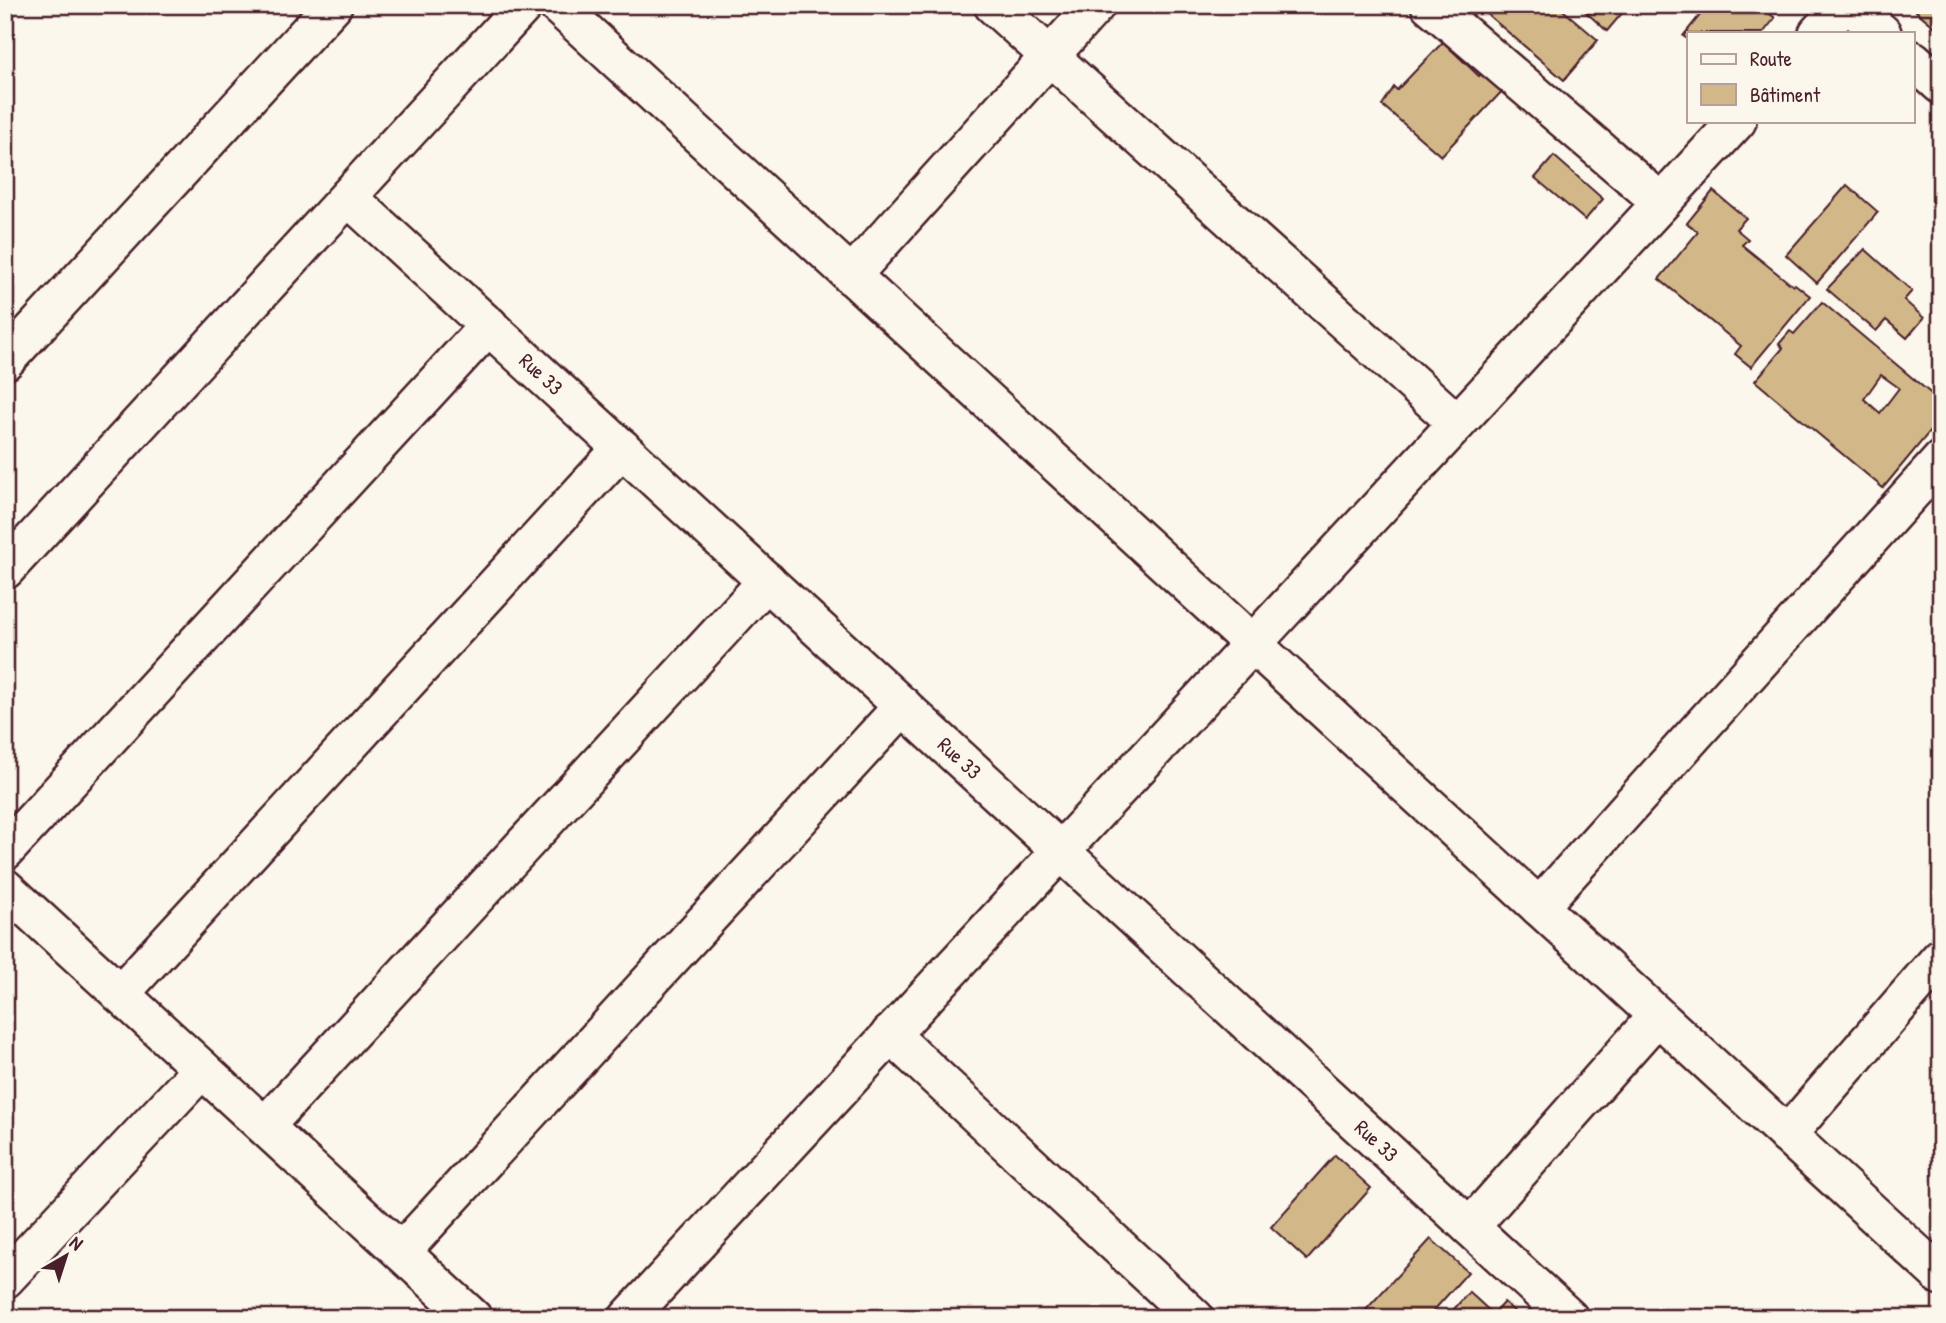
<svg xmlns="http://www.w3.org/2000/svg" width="1946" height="1323" viewBox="0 0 1946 1323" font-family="'Patrick Hand',sans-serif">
<rect width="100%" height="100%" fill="#fbf7ec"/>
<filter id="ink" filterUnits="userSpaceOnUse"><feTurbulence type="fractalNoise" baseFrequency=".0143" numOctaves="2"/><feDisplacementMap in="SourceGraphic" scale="14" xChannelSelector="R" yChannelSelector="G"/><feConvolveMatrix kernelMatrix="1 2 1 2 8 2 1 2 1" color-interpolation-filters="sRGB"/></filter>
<g filter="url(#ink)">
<g fill="#d2b888" stroke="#4a1f2b" stroke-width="2" fill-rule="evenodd">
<path d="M1485,5H1557L1598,40L1564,80L1481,9Z"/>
<path d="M1578,5H1629L1607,31Z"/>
<path d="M1708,5H1759L1775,18L1763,33H1689V40L1683,36Z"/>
<path d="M1921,5H1941V32L1916,11Z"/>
<path d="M1443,42L1479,76L1486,69L1506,87L1441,156L1382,105L1394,87L1397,90Z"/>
<path d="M1554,156L1603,199L1585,220L1535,178Z"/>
<path d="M1847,185L1878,212L1817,283L1786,255Z"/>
<path d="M1713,191L1746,218L1736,229L1748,239L1742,245L1793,286L1795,284L1810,296L1751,367L1735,354L1741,346L1659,279L1698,232L1687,223Z"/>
<path d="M1865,249L1912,291L1904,300L1924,318L1907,338L1886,320L1876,331L1827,289Z"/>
<path d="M1822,302L1941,402V418L1883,488L1755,381L1783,348L1779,344L1790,331L1794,334ZM1881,375L1899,388L1880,413L1864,399Z"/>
<path d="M1335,1155L1371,1188L1307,1260L1271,1227Z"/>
<path d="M1431,1239L1468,1272L1427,1318H1368L1363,1313Z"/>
<path d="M1469,1292L1493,1314L1504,1302L1516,1313L1511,1318H1446Z"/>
</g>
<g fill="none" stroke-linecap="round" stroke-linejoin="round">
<g stroke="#4a1f2b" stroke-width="42">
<g id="street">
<path d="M557,5L1941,1276"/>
<path d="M993,5L1457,423"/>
<path d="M1430,5L1661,202"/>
<path d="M1850,5L1882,33"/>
<path d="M1818,33L1844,5"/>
<path d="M1913,60L1941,85"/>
<path id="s1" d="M348,197L1569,1318"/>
<path d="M851,276L1096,5"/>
<path d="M5,361L333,5"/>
<path d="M5,570L524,5"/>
<path d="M5,851L489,325"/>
<path d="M5,888L473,1318"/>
<path d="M1539,907L1941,460"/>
<path d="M120,994L622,448"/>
<path d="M890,1034L1195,1318"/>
<path d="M265,1126L767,581"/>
<path d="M1787,1135L1941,957"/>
<path d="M1470,1227L1657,1016"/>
<path d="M401,1252L903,706"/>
<path d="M5,1279L202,1069"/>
<path d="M628,1318L1737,121"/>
</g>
</g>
<use href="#street" stroke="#fbf7ec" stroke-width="37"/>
</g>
</g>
<g text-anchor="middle" stroke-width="5" stroke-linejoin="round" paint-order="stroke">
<g font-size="21" fill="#4a1f2b" stroke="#fbf7ec">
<text dy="7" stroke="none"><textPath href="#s1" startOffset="262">Rue 33</textPath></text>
<text dy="7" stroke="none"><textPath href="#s1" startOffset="830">Rue 33</textPath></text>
<text dy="7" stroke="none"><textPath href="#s1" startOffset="1396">Rue 33</textPath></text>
</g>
</g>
<rect width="1946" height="1323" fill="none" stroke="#fbf7ec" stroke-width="28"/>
<rect x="14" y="14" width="1918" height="1295" fill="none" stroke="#4a1f2b" stroke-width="2.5" filter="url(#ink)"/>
<rect x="1687" y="32" width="228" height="91" fill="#fbf7ec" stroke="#b4a19f" stroke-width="2"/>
<rect x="1701" y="54" width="35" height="10" fill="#fbf7ec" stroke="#b4a19f" stroke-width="2"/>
<text x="1750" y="66" font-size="21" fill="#4a1f2b">Route</text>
<rect x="1701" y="84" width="35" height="21" fill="#d2b888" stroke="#b4a19f" stroke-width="2"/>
<text x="1750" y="102" font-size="21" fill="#4a1f2b">Bâtiment</text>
<g transform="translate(66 1256) rotate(39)" stroke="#fbf7ec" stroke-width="5" paint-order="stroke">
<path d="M0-5L12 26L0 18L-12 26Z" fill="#4a1f2b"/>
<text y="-10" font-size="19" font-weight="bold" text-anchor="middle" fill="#4a1f2b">N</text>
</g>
</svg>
